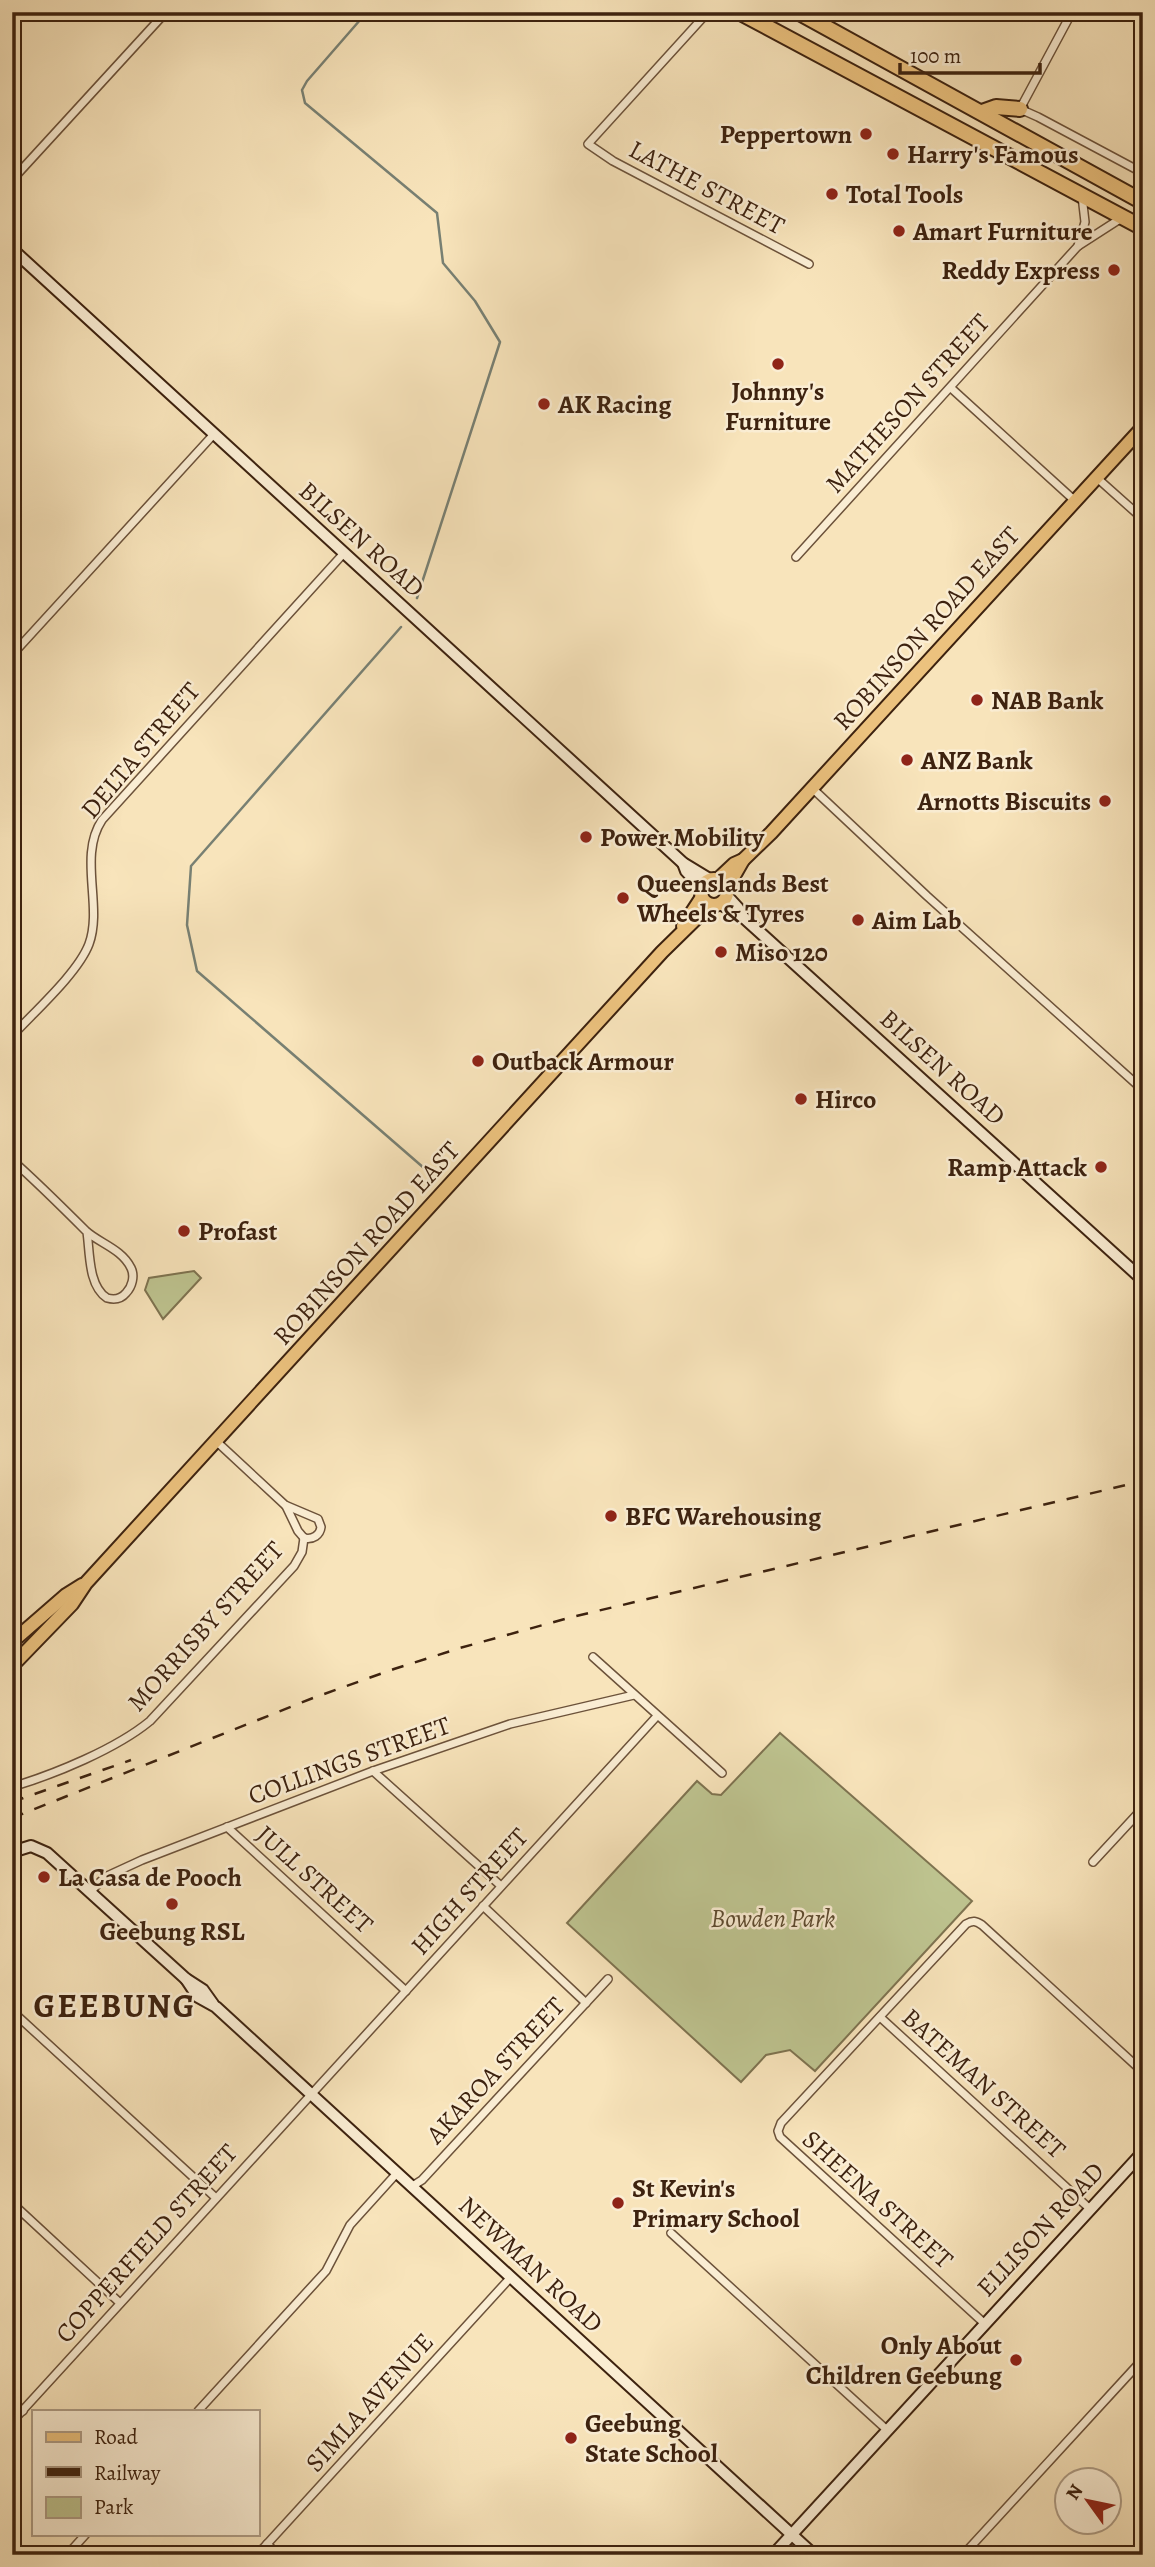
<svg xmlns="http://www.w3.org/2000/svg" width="1155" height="2567" viewBox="0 0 1155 2567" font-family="Alegreya,serif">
<rect width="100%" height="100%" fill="#f8e4bb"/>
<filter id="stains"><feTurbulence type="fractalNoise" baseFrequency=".00286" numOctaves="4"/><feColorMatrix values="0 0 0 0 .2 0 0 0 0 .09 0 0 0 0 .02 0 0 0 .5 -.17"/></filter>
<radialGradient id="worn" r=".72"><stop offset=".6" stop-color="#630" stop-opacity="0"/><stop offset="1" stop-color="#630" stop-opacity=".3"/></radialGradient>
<g fill="#bec490" stroke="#7e7350" stroke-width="2">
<path d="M194,1271L201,1278L163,1319L145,1290L149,1278Z"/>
<path d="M780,1733L972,1901L815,2071L790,2050L766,2055L741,2082L567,1923L697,1781L712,1794L721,1795Z"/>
</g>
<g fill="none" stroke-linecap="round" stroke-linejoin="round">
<g stroke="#788073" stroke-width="2.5">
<path d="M367,12L307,81L302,90L305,103L437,213L443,263L475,301L500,342L417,598"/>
<path d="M401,627L191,866L187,925L197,971L432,1175"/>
</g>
<g stroke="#6c523a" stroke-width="10">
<g id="street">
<path d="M708,12L588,144L613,161L809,264"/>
<path d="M1072,12L1020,109L1038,117L1143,173"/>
<path d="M12,180L166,12"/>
<path d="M1078,246L1085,222L1082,196"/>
<path d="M951,388L1074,500"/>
<path d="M1096,477L1143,519"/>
<path d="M796,557L1078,246L1123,217"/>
<path d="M12,655L214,434"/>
<path d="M812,788L927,896L1143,1090"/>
<path d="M12,1036C34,1012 78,973 89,944C103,906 78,856 102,820L344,553"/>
<path d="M12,1160C38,1183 62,1207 86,1231C99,1243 122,1249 131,1268C135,1276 132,1287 126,1293C121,1299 114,1300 107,1298C88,1286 90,1252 87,1232"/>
<path d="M216,1441L285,1505L318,1519L321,1527C320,1535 313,1540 304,1538"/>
<path d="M286,1506L298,1531L304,1538"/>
<path d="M593,1657L722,1773"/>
<path d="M373,1771L501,1886"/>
<path d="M12,1787C55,1774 116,1749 150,1721L294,1566L302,1552L304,1538"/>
<path d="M227,1827L406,1991"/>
<path d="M1093,1862L1143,1808"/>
<path d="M90,1892L105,1877L142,1860L373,1771L510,1724L634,1695"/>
<path d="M483,1906L586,2003"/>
<path d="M12,2011L216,2198"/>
<path d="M880,2017L1090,2209"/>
<path d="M411,2187L422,2180L608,1979"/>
<path d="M12,2203L120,2303"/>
<path d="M671,2233L887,2430"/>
<path d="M985,2324L780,2137L778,2131L781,2123L966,1924C973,1920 976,1921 982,1925L1143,2072"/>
<path d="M12,2401L23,2411"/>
<path d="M198,2411L326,2271L350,2225L397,2173"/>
<path d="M12,2422L657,1716"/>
<path d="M267,2544L278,2555"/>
<path d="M67,2555L86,2534"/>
<path d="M257,2555L511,2277"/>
<path d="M963,2555L1143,2359"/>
</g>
</g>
<g stroke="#3d220f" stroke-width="14">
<g id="secondary">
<path d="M12,249L683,863L711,880"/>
<path d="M683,863L686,871L702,888"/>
<path d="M727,896L738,908L743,917"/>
<path d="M720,904L743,917L1143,1280"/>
<path d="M12,1852L31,1846L47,1853L186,1979L203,1990L213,2004"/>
<path d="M186,1979L198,1997L216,2007L814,2555"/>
<path d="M773,2555L1143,2152"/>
</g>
</g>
<g stroke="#3d220f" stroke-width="16">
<g id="primary">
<circle cx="714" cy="892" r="13"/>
<path d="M717,880L734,864L743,860L771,833L1143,427"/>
<path d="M727,888L743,860"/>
<path d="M683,926L702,897"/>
<path d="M12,1642L66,1595L82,1585"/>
<path d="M12,1666L72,1604L86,1583L662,952L710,905"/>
</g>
</g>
<g stroke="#3d220f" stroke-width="18">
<g id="highway">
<path d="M739,12L1143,228"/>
<path d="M798,12L1143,202"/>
<path d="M982,112L996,107L1020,109"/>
</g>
</g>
<use href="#street" stroke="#faedd3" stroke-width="7"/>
<use href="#secondary" stroke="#faedd3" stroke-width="10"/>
<use href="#primary" stroke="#ecc27e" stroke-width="12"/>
<use href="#highway" stroke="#ecc27e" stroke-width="14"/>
<g stroke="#3d220f" stroke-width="2.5" stroke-dasharray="12 12" stroke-linecap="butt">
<path d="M12,1802L131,1760"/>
<path d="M12,1818L313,1698L394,1669L460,1648L572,1617L1143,1481"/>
</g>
</g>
<g fill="#8f2418" stroke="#faedd3" stroke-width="2.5">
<circle cx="866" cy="134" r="7"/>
<circle cx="893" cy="154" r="7"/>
<circle cx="832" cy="194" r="7"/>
<circle cx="899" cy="231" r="7"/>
<circle cx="1114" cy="270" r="7"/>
<circle cx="778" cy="364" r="7"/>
<circle cx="544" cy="404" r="7"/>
<circle cx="977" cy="700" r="7"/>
<circle cx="907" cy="760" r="7"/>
<circle cx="1105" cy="801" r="7"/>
<circle cx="586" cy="837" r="7"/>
<circle cx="623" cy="898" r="7"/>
<circle cx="858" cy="920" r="7"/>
<circle cx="721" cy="952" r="7"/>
<circle cx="478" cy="1061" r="7"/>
<circle cx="801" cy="1099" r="7"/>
<circle cx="1101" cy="1167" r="7"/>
<circle cx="184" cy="1231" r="7"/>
<circle cx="611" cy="1516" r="7"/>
<circle cx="44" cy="1877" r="7"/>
<circle cx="172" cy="1904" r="7"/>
<circle cx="618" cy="2203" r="7"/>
<circle cx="1016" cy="2360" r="7"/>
<circle cx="571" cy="2438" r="7"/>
</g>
<g text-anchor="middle" stroke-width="5" stroke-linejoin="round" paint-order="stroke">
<g font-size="26" font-weight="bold" fill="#3d220f" stroke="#faedd3" text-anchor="start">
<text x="852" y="143" text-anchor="end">Peppertown</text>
<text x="907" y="163">Harry's Famous</text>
<text x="846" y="203">Total Tools</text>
<text x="913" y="240">Amart Furniture</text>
<text x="1100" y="279" text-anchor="end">Reddy Express</text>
<text x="778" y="400" text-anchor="middle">Johnny's<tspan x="778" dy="30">Furniture</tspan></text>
<text x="558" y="413">AK Racing</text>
<text x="991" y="709">NAB Bank</text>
<text x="921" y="769">ANZ Bank</text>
<text x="1091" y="810" text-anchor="end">Arnotts Biscuits</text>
<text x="600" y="846">Power Mobility</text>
<text x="637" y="892">Queenslands Best<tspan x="637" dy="30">Wheels &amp; Tyres</tspan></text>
<text x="872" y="929">Aim Lab</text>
<text x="735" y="961">Miso 120</text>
<text x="492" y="1070">Outback Armour</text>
<text x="815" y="1108">Hirco</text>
<text x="1087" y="1176" text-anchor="end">Ramp Attack</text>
<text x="198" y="1240">Profast</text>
<text x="625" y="1525">BFC Warehousing</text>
<text x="58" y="1886">La Casa de Pooch</text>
<text x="172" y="1940" text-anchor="middle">Geebung RSL</text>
<text x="632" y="2197">St Kevin's<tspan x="632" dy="30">Primary School</tspan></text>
<text x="1002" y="2354" text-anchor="end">Only About<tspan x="1002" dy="30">Children Geebung</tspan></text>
<text x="585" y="2432">Geebung<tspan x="585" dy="30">State School</tspan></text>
</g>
<g font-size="26" fill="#3d220f" stroke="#faedd3">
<text transform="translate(707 187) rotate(28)" y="9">LATHE STREET</text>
<text transform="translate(907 403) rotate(-48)" y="9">MATHESON STREET</text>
<text transform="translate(362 539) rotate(42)" y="9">BILSEN ROAD</text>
<text transform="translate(926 628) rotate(-48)" y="9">ROBINSON ROAD EAST</text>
<text transform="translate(140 750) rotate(-50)" y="9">DELTA STREET</text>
<text transform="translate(943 1067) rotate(42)" y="9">BILSEN ROAD</text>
<text transform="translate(366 1243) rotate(-48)" y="9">ROBINSON ROAD EAST</text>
<text transform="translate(205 1626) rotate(-48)" y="9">MORRISBY STREET</text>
<text transform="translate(349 1760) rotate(-20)" y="9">COLLINGS STREET</text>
<text transform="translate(315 1879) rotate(42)" y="9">JULL STREET</text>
<text transform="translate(469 1891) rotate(-48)" y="9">HIGH STREET</text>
<text transform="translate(495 2070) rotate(-47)" y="9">AKAROA STREET</text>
<text transform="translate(984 2083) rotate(42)" y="9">BATEMAN STREET</text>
<text transform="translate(878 2199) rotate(42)" y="9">SHEENA STREET</text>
<text transform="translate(1040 2229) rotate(-47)" y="9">ELLISON ROAD</text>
<text transform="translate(146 2243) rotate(-48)" y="9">COPPERFIELD STREET</text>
<text transform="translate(531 2264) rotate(43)" y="9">NEWMAN ROAD</text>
<text transform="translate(369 2402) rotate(-48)" y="9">SIMLA AVENUE</text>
</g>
<g font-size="26" font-style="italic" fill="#5d4a2f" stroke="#faedd3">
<text x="773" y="1927">Bowden Park</text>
</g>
<g font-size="33" font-weight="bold" letter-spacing="2" fill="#3d220f" stroke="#faedd3">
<text x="115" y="2017">GEEBUNG</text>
</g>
</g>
<rect width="1155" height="2567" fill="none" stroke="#f8e4bb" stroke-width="42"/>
<rect x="14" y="14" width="1127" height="2539" fill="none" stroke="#3d220f" stroke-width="3.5"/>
<rect x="21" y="21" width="1113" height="2525" fill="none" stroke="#3d220f" stroke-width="2"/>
<rect x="32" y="2410" width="228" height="126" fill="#faedd3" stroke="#ae9c85" stroke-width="2"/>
<rect x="46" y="2432" width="35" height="10" fill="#ecc27e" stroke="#ae9c85" stroke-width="2"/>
<text x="94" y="2444" font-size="21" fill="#3d220f">Road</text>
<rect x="46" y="2467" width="35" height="10" fill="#3d220f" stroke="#ae9c85" stroke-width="2"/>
<text x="94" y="2480" font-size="21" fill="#3d220f">Railway</text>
<rect x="46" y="2497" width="35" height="21" fill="#bec490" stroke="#ae9c85" stroke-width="2"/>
<text x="94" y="2514" font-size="21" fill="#3d220f">Park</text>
<g transform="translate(1088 2501) rotate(303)"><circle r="33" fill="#faedd3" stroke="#ae9c85" stroke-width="2"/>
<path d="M0-5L12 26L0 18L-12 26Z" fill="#8f2418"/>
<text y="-10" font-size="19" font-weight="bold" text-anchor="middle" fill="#3d220f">N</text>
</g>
<path d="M900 63v10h140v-10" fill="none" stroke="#3d220f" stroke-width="3.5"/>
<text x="910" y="63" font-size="21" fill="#3d220f" stroke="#faedd3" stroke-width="5" paint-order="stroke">100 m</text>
<rect width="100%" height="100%" filter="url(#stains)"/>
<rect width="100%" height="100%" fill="url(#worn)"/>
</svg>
